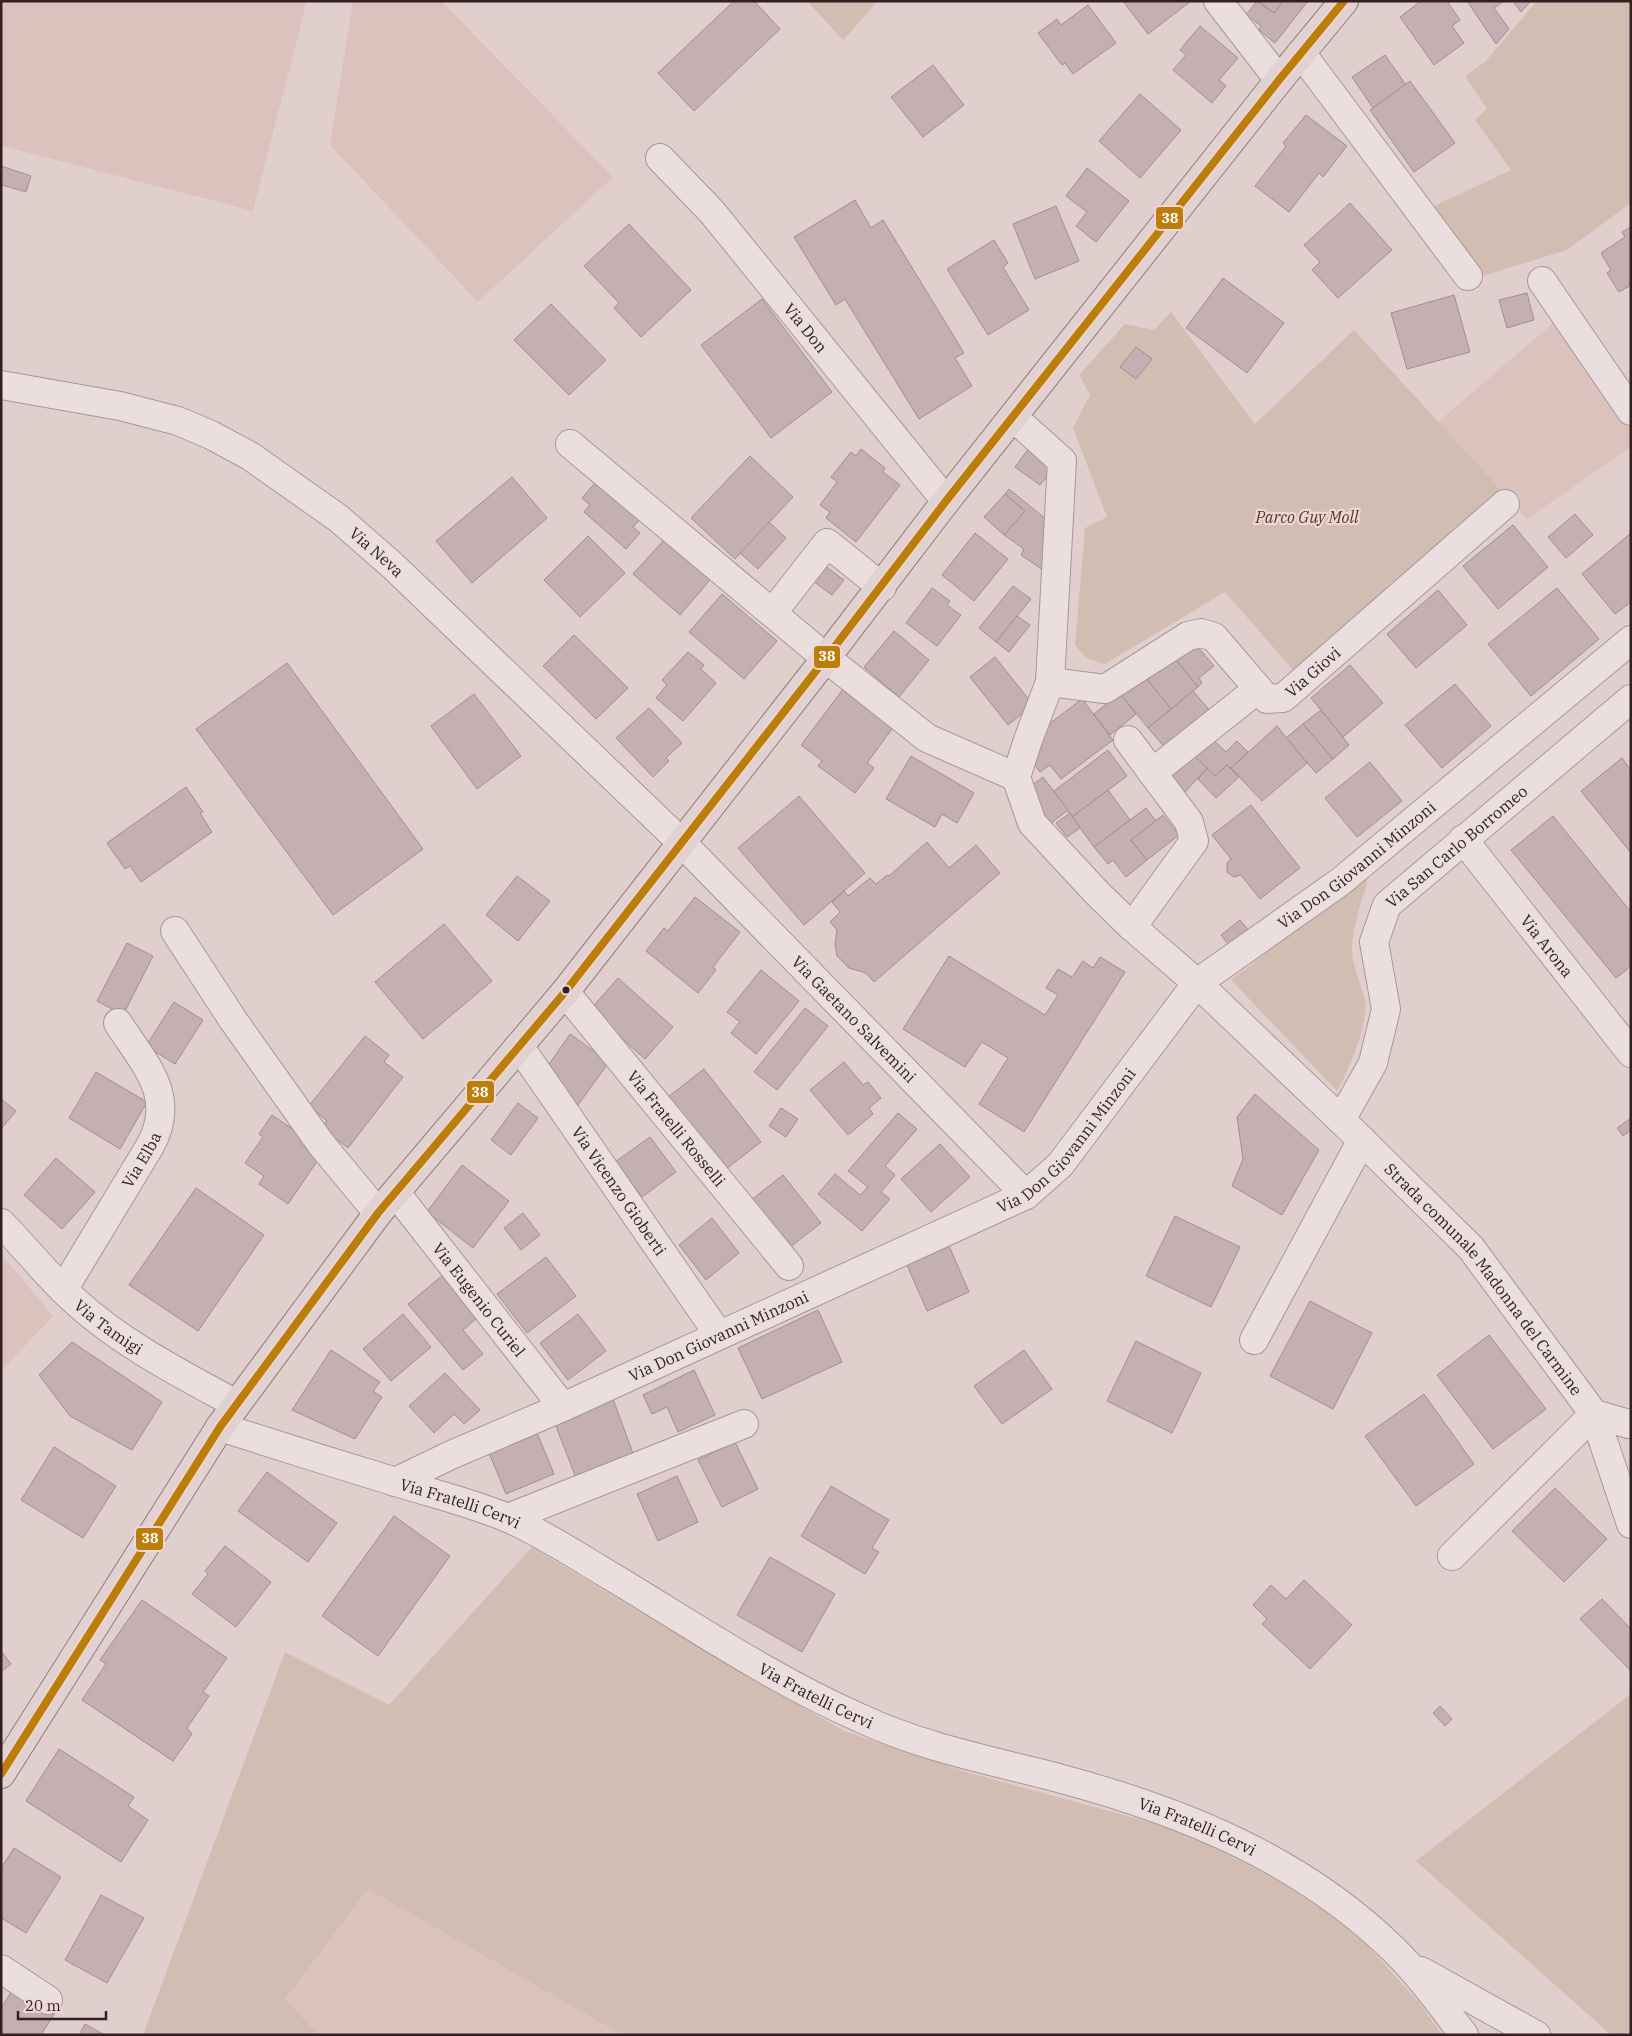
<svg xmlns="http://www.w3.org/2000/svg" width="1632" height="2036" viewBox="0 0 1632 2036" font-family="'IBM Plex Serif',serif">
<rect width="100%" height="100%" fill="#e1cfce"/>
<g fill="#dcc2bd">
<path d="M1,1H307L253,211L2,146Z"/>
<path d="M353,1H441L613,177L478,302L330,145Z"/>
<path d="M1560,317L1631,415V447L1527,519L1438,422Z"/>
<path d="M1,1254L53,1316L1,1371Z"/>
<path d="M368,1889L622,2035H319L285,2001Z"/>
</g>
<g fill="#d2bdb2">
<path d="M807,1H878L843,40Z"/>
<path d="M1537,1H1631V203L1567,250L1479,277L1430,208L1511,170L1475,120L1487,109L1465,76L1485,62Z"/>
<path d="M1171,312L1255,424L1354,330L1500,489L1294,671L1225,592L1105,664L1086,658L1075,645L1085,528L1107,517L1073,428L1090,395L1079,375L1125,324L1154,330Z"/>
<path d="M1366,876C1368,891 1362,896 1359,909C1356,922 1352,938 1352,951C1353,968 1361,983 1365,1000C1369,1022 1349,1070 1337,1091L1231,980Z"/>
<path d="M532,1547L658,1623L844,1731L966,1772L1182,1831L1321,1903L1368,1946L1421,2005L1442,2035H622L368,1889L285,2000L319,2035H143L285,1652L389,1705Z"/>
<path d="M1631,1694V2035H1611L1416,1861Z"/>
</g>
<g fill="#c4b0b2" stroke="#a18e90">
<path d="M734,1H754L780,29L694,111L658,73Z"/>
<path d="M1123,1H1191L1148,34Z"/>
<path d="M1257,1L1274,13L1283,1H1308L1275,43L1259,30L1261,26L1246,15Z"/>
<path d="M1258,1H1283L1274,13Z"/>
<path d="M1421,1H1447L1460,20L1452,26L1464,43L1434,65L1400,17Z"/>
<path d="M1467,1H1504L1494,8L1509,29L1496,44Z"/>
<path d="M1513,1H1531L1521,12Z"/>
<path d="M1088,5L1116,43L1073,74L1065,63L1062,65L1038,33L1057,19L1061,25Z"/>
<path d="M1200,26L1238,58L1219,80L1226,86L1212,103L1173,70L1186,55L1180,50Z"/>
<path d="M1385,55L1406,85L1373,108L1352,77Z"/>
<path d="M933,65L964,105L923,137L891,97Z"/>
<path d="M1410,81L1455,143L1414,172L1370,110Z"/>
<path d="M1140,94L1181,130L1140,178L1099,141Z"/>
<path d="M1306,115L1347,146L1323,177L1319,173L1289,212L1255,186L1286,146L1283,143Z"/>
<path d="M1,166L31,176L26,192L2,185L1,189Z"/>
<path d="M1087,168L1129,201L1096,242L1076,226L1087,212L1066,196Z"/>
<path d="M855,200L871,228L883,220L964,353L955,358L972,386L919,419L845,299L836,305L794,237Z"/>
<path d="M1350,203L1392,250L1338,298L1312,270L1320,262L1304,245Z"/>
<path d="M1056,206L1079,261L1035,279L1013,224Z"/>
<path d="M629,224L691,290L641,337L614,308L619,303L584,266Z"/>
<path d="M1631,227V285L1619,292L1607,273L1611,270L1601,253L1625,237L1622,232Z"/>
<path d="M994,240L1008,263L1003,267L1029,310L988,335L947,269Z"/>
<path d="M1223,278L1284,323L1247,373L1186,328Z"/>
<path d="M1527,293L1534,320L1507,328L1499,300Z"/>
<path d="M1454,295L1470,352L1407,369L1391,313Z"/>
<path d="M762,299L832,392L771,438L701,345Z"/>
<path d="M551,304L606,360L569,395L514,340Z"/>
<path d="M1136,347L1152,359L1136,379L1120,367Z"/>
<path d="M1032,444L1045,454L1050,473L1040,485L1015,467Z"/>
<path d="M861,449L885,468L883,472L900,485L856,542L826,518L830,512L820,505L837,482L831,477L851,452L856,456Z"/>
<path d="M750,456L793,497L735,559L691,518Z"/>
<path d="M601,476L644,515L633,527L640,533L626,549L584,512L590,505L582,498Z"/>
<path d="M512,477L547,518L472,583L436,541Z"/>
<path d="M1009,489L1047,520L1043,570L1021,555L1024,549L1004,535L1025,511L1005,494Z"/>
<path d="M1005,494L1025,511L1004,535L984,517Z"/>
<path d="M1575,514L1593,535L1566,558L1548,537Z"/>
<path d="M769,522L786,538L758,569L740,553Z"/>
<path d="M1513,525L1548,567L1498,609L1463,566Z"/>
<path d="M975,533L1008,559L974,601L942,575Z"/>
<path d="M1631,533V602L1615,614L1582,574Z"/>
<path d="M588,536L625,573L580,617L544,580Z"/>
<path d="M664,540L710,580L680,615L633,574Z"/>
<path d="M824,565L844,580L832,595L813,581Z"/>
<path d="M1013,586L1031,599L996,642L979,628Z"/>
<path d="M932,588L950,601L947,605L961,615L937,646L906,623Z"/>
<path d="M1557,588L1599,639L1531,696L1488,644Z"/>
<path d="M1438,590L1467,625L1416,668L1387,634Z"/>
<path d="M722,594L777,641L744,679L689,632Z"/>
<path d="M1017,616L1030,625L1009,652L996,642Z"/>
<path d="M894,631L929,660L899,697L864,667Z"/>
<path d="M574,635L628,688L596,719L543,666Z"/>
<path d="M1190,638L1214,666L1199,678L1202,683L1198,687L1171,654Z"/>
<path d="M688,652L704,665L701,669L716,683L683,721L656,698L667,685L662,680Z"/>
<path d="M1171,654L1198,687L1171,709L1142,673Z"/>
<path d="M995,657L1030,701L1028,709L1008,725L970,677Z"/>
<path d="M287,663L423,849L333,915L196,729Z"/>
<path d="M1350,665L1383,703L1343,737L1311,698Z"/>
<path d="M1142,673L1171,709L1148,728L1119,692Z"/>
<path d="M847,684L897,722L867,763L874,768L855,793L818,766L822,761L801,745Z"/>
<path d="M1455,684L1491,726L1442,768L1405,725Z"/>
<path d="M1193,691L1212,713L1167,750L1148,728Z"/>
<path d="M1120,693L1136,714L1110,735L1094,714Z"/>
<path d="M474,694L521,756L477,789L431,726Z"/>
<path d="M1082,699L1113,740L1061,779L1050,765L1040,772L1029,757L1042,747L1033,736Z"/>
<path d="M649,708L682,743L666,758L669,761L653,777L616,738Z"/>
<path d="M1321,710L1349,745L1333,759L1303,724Z"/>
<path d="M1303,724L1333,759L1316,773L1286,738Z"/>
<path d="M1277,726L1307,763L1262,801L1231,768Z"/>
<path d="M1210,737L1226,752L1237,741L1248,752L1231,768L1227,765L1215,776L1193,754Z"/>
<path d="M1108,750L1127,776L1072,817L1054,791Z"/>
<path d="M1193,754L1207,768L1185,792L1170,778Z"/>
<path d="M911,756L974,793L957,823L942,814L935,827L886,799Z"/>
<path d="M1622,758L1631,770V853L1581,791Z"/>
<path d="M1370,762L1402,801L1357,837L1325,798Z"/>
<path d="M1227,765L1239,777L1216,798L1198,779L1207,768L1215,776Z"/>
<path d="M1043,777L1068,810L1050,824L1025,791Z"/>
<path d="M186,787L203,812L200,813L212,832L141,882L130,866L125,869L107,843Z"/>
<path d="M1108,790L1130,820L1094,847L1072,817Z"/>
<path d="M799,796L865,873L804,925L738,848Z"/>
<path d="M1251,805L1300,868L1260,899L1241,875L1234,877L1227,872V863L1231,859L1212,835Z"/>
<path d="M1146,808L1156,821L1131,840L1147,860L1126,877L1113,860L1108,864L1094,847Z"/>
<path d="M1070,813L1080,828L1067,837L1056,823Z"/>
<path d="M1163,815L1179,835L1147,860L1131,840Z"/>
<path d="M1553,816L1631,912V966L1616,978L1511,850Z"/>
<path d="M927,842L949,868L976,845L1000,873L874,982L866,973L849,968L837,956L835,944L837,930L830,922L840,912L832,902L844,891L848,896L870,878L876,884L887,875L889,876Z"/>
<path d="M517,876L550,901L518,941L486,915Z"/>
<path d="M695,897L740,932L713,967L716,970L698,993L646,951L664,928L668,931Z"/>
<path d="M1240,920L1250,932L1231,948L1221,935Z"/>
<path d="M444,924L492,981L423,1039L375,982Z"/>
<path d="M127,943L153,956L123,1015L97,1001Z"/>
<path d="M949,956L1045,1015L1058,995L1046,988L1058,969L1072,977L1083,961L1093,968L1100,957L1125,972L1024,1132L979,1104L1008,1058L982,1042L965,1067L903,1029Z"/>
<path d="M761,970L799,1001L756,1054L731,1033L740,1022L727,1012Z"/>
<path d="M618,978L673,1027L645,1059L590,1010Z"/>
<path d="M174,1002L203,1020L175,1064L146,1046Z"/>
<path d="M805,1008L828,1026L777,1090L754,1072Z"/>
<path d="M570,1034L609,1062L578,1105L557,1091L543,1073Z"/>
<path d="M365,1036L389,1055L384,1062L403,1077L348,1148L322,1128L327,1121L309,1106Z"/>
<path d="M844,1062L863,1085L868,1082L881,1098L869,1108L873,1114L848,1135L810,1090Z"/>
<path d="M704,1069L761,1142L721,1173L668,1097Z"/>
<path d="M96,1072L147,1102L120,1149L69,1118Z"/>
<path d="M1255,1094L1319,1150L1282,1215L1232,1186L1243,1159L1237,1117Z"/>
<path d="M1,1099L16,1111L1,1129Z"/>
<path d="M518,1103L538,1118L511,1155L491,1140Z"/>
<path d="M781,1108L798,1119L786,1137L769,1126Z"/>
<path d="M898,1113L917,1129L885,1166L895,1175L881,1192L890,1199L862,1231L818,1194L835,1174L860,1195L868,1187L848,1171Z"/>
<path d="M272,1115L304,1137L300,1144L320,1157L288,1204L259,1184L264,1176L245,1163L263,1137L259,1134Z"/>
<path d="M1630,1119L1631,1130L1623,1136L1617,1128Z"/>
<path d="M650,1137L676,1172L642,1197L615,1162Z"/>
<path d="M940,1144L970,1177L931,1212L901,1179Z"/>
<path d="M56,1158L95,1192L62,1229L24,1195Z"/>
<path d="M462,1165L509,1201L473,1248L427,1212Z"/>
<path d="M783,1175L821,1223L789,1248L751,1200Z"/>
<path d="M196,1188L264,1235L198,1331L129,1285Z"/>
<path d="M523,1213L540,1235L521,1250L504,1228Z"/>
<path d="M1175,1216L1240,1247L1211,1307L1146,1276Z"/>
<path d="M712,1218L739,1253L706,1280L679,1245Z"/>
<path d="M949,1246L969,1292L927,1311L907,1265Z"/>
<path d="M546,1257L576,1296L527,1333L497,1294Z"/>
<path d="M443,1275L478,1317L463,1330L483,1354L463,1370L408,1304Z"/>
<path d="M1310,1301L1372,1333L1333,1409L1270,1376Z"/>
<path d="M818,1310L842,1362L762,1399L738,1348Z"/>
<path d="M403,1314L431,1347L391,1381L363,1349Z"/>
<path d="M578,1314L606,1351L568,1380L540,1343Z"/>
<path d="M1489,1335L1546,1409L1493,1449L1437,1375Z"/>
<path d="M1136,1341L1201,1373L1172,1433L1107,1401Z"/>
<path d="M72,1342L162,1402L132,1450L70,1416L39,1375Z"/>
<path d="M331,1350L380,1382L373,1391L382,1397L355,1439L292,1410Z"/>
<path d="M1024,1350L1052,1389L1002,1424L974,1386Z"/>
<path d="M694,1370L715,1415L678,1432L667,1407L652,1414L643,1395Z"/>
<path d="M445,1373L480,1410L464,1424L454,1414L434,1433L409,1406Z"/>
<path d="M1424,1394L1474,1464L1416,1506L1365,1436Z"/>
<path d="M613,1399L634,1456L576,1478L554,1421Z"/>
<path d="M535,1428L554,1474L506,1494L487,1448Z"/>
<path d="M735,1442L758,1489L722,1507L698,1460Z"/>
<path d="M54,1447L116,1486L83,1538L21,1500Z"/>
<path d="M267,1472L337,1523L308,1562L238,1511Z"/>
<path d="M677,1476L698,1522L658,1541L637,1494Z"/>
<path d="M831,1486L889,1520L872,1548L879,1552L865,1574L801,1536Z"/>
<path d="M1555,1488L1607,1539L1564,1582L1512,1531Z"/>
<path d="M394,1516L450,1556L378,1656L322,1616Z"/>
<path d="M225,1546L271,1582L236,1627L192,1594L208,1574L205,1571Z"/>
<path d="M770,1557L835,1594L802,1652L737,1615Z"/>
<path d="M1304,1580L1352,1625L1310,1669L1262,1624L1267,1619L1253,1605L1271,1585L1286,1599Z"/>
<path d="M1602,1599L1631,1629V1671L1580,1619Z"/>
<path d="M142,1600L227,1658L203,1692L209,1696L187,1728L192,1734L173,1761L82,1700L106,1664L100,1660Z"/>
<path d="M1,1651L11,1664L1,1672Z"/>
<path d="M1440,1706L1452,1719L1445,1726L1433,1713Z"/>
<path d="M59,1749L134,1797L128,1806L148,1820L121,1862L26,1801Z"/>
<path d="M14,1848L61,1877L26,1933L1,1918V1868Z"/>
<path d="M101,1895L144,1918L107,1983L65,1960Z"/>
<path d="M15,1986L56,2011L41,2035H1V2008Z"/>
<path d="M85,2024L105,2035H79Z"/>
</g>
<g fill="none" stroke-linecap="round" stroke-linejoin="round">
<g stroke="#a69798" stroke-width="30">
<g id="minor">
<path d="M1218,1L1279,80"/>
<path d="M1301,53L1468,276"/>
<path id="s1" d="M660,158L712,212L946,501"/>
<path d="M1542,281L1631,411"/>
<path id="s2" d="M1,385L120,406L178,421L211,435L250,456L338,518L393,566L681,842L1026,1195"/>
<path id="s3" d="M1013,417L1062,461L1050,682L1028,740L1016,777L1032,823L1098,894L1132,927L1197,983L1341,1120L1471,1248L1594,1414L1629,1424L1631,1423"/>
<path d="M570,444L826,658L927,738L1016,777"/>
<path d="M773,612L827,543L882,587"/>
<path id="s4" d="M1050,682L1105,689L1188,636L1201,633L1214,637L1267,699L1283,698L1505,504"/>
<path d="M1128,740L1189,822L1194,841L1132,927"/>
<path d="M1152,773L1258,689"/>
<path id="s5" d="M1463,839L1631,1053"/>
<path d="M175,931L233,1020L321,1144L378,1213"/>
<path id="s6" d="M565,992L789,1266"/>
<path id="s7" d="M519,1046L719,1335"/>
<path id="s8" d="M1341,1120L1373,1063L1386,1009L1374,942L1387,905L1631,699"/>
<path id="s9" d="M396,1193L563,1407"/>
<path id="s10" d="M1,1223C26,1248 48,1277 75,1301C122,1344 181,1374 236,1404"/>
<path id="s11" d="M63,1290L150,1146C178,1096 144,1064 118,1023"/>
<path d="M1254,1340L1362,1140"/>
<path id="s12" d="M220,1427C279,1446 337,1464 396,1482C434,1494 473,1503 510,1519C546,1535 580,1558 614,1578C695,1627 774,1680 860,1718C924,1748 994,1761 1062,1779C1184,1812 1300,1859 1392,1948C1419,1974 1441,2005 1464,2035"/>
<path id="s13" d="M395,1482L451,1455L563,1407L1026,1195L1060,1165L1197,983L1340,882L1631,640"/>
<path d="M508,1518L744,1424"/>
<path d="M1452,1556L1594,1414L1631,1524"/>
<path d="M1,1969L48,2000"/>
<path d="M1421,1971L1536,2035"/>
</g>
</g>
<g stroke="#8c7e7e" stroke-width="30">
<path id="major" d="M1,1774L220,1427L378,1213L565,992L826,658L946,501L1279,80L1344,1"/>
</g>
<use href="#minor" stroke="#eadfde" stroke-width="28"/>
<use href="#major" stroke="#e1d2d1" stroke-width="28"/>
<g stroke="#f1d6d5" stroke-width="11">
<path id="bus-1" d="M1,1774L220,1427L378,1213L565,992L826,658L946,501L1279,80L1344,1"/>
</g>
<use href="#bus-1" stroke="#bc7e0a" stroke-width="8"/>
</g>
<circle fill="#342023" stroke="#f1d6d5" stroke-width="2" cx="566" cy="990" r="4.5"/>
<g text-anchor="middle" stroke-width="4.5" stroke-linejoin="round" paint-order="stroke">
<g font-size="16" fill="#342023" stroke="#f1d6d5">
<text dy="6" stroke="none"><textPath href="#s1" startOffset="224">Via Don</textPath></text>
<text dy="6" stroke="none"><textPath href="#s2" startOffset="420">Via Neva</textPath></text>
<text dy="6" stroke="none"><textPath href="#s4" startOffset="318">Via Giovi</textPath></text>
<text dy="6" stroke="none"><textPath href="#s8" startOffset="319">Via San Carlo Borromeo</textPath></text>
<text dy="6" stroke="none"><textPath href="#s13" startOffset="1165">Via Don Giovanni Minzoni</textPath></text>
<text dy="6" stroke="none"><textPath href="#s5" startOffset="136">Via Arona</textPath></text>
<text dy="6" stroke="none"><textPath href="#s2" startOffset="1088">Via Gaetano Salvemini</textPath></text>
<text dy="6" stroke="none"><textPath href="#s6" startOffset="176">Via Fratelli Rosselli</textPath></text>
<text dy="6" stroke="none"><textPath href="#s13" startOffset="760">Via Don Giovanni Minzoni</textPath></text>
<text dy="6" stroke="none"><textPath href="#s11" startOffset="152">Via Elba</textPath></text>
<text dy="6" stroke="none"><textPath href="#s7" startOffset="176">Via Vicenzo Gioberti</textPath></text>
<text dy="6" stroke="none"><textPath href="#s3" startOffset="1080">Strada comunale Madonna del Carmine</textPath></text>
<text dy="6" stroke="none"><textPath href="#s9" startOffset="135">Via Eugenio Curiel</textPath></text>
<text dy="6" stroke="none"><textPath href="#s10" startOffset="150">Via Tamigi</textPath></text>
<text dy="6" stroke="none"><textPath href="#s13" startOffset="355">Via Don Giovanni Minzoni</textPath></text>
<text dy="6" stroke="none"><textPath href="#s12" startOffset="252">Via Fratelli Cervi</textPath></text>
<text dy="6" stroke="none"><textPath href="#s12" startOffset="658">Via Fratelli Cervi</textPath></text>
<text dy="6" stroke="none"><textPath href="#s12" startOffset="1062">Via Fratelli Cervi</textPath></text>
</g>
<g font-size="16" font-style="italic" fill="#4e3f29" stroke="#f1d6d5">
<text x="1307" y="523">Parco Guy Moll</text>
</g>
</g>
<g stroke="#f1d6d5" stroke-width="2">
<rect x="1155" y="206" width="29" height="24" rx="5" fill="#bc7e0a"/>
<rect x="813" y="645" width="28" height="24" rx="5" fill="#bc7e0a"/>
<rect x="466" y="1080" width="29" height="24" rx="5" fill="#bc7e0a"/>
<rect x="135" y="1527" width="29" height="24" rx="5" fill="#bc7e0a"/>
</g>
<g font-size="14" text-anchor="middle" font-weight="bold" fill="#fff">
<text x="1170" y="223">38</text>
<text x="827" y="661">38</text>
<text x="480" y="1097">38</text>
<text x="150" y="1543">38</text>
</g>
<rect width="1632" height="2036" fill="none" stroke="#342023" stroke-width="5"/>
<path d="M18 2011v8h88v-8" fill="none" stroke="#342023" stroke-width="2.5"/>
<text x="25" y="2011" font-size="15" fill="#342023" stroke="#f1d6d5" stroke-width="4" paint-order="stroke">20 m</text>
</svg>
